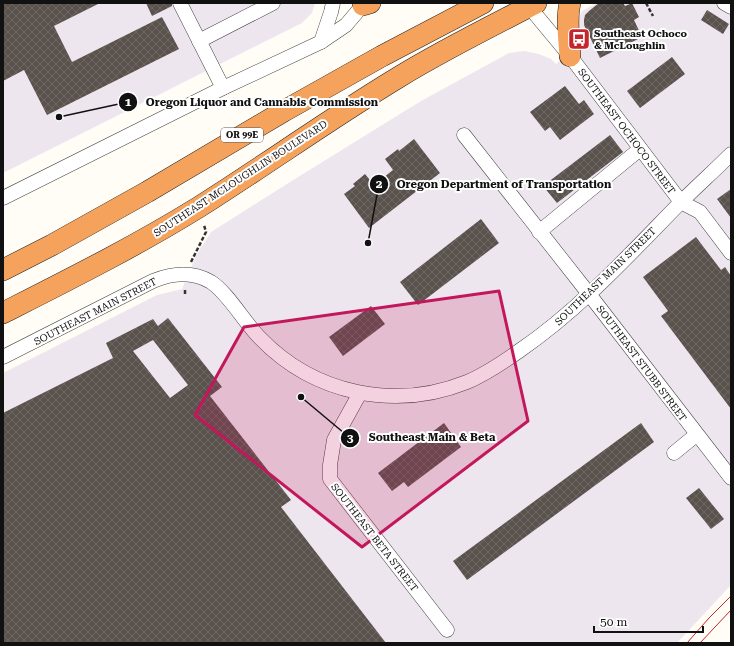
<svg xmlns="http://www.w3.org/2000/svg" width="734" height="646" viewBox="0 0 734 646" font-family="'Roboto Serif',serif">
<defs>
<pattern id="building-cross-hatch" width="8" height="8" patternUnits="userSpaceOnUse"><rect width="8" height="8" fill="#5a524d"/><path d="M0 0l8 8M0 8l8-8" fill="none" stroke="#6d6662"/></pattern>
</defs>
<rect width="100%" height="100%" fill="#fffdf5"/>
<g fill="#eee6ef">
<path d="M3,3H315L312,13L302,23L3,173Z"/>
<path d="M597,3H731V585L677,643H3V373L157,295L182,289L197,254L211,232L290,182L421,101L509,53L524,51L539,54L551,59L556,64L586,41L579,26V18L582,11Z"/>
</g>
<g fill="url(#building-cross-hatch)" fill-rule="evenodd">
<path d="M3,3H100L54,26L72,62L162,17L179,49L47,115L24,70L3,81Z"/>
<path d="M146,3H172V6L152,16Z"/>
<path d="M599,3H623L625,6L632,3L639,17L634,20L642,37L600,58L584,25V20L585,15L589,11Z"/>
<path d="M707,10L729,24L723,34L701,20Z"/>
<path d="M672,57L685,74L640,108L627,91Z"/>
<path d="M565,86L579,104L584,100L594,114L560,140L550,127L545,131L530,112Z"/>
<path d="M610,135L623,152L557,203L543,186Z"/>
<path d="M414,139L440,173L369,228L344,194L355,186L353,184L365,174L374,185L393,170L385,159L398,149L399,151Z"/>
<path d="M731,189V218L717,199Z"/>
<path d="M481,219L499,243L418,305L400,282Z"/>
<path d="M696,237L721,270L725,267L731,276V409L661,316L668,311L643,277Z"/>
<path d="M371,306L385,324L343,356L329,337Z"/>
<path d="M168,318L222,387L210,396L291,500L281,507L386,643H3V413L113,358L106,343L153,319L158,326ZM153,340L188,385L170,398L133,351Z"/>
<path d="M444,423L461,447L408,487L404,482L392,491L378,473Z"/>
<path d="M641,423L654,442L467,580L453,561Z"/>
<path d="M699,488L724,519L711,529L686,498Z"/>
</g>
<g fill="none" stroke-linecap="round" stroke-linejoin="round">
<g stroke="#444" stroke-width="15">
<g id="minor">
<path d="M180,3L223,88"/>
<path d="M526,3L570,56L681,202L700,212L731,253"/>
<path d="M724,3L731,7"/>
<path d="M199,41L273,3"/>
<path d="M321,42L331,12L333,3"/>
<path d="M464,135L589,294L731,478"/>
<path d="M3,198L223,88L321,42L346,25L363,5L361,3"/>
<path d="M539,232L640,149"/>
<path d="M3,357L153,281C173,273 192,271 211,282C227,292 245,323 260,338C314,394 395,411 467,382C486,374 502,363 519,351C579,310 629,255 679,204C696,187 714,171 731,154"/>
<path d="M360,393L334,440L330,465V479L447,630"/>
<path d="M674,453L696,435"/>
</g>
</g>
<g stroke="#222" stroke-width="22">
<g id="highway">
<path d="M363,5L370,3"/>
<path d="M570,56C569,39 566,20 570,3"/>
<path d="M3,270L52,245L147,192L284,111L382,56L483,3"/>
<path d="M3,313C70,279 136,246 199,207C267,164 331,118 399,77C443,50 490,27 536,3"/>
</g>
</g>
<g stroke="#333" stroke-width="2.5" stroke-dasharray="4 2" stroke-linecap="butt">
<path d="M646,3L653,16"/>
<path d="M191,262L206,232L204,225"/>
<path d="M185,294V288"/>
</g>
<use href="#minor" stroke="#fff" stroke-width="14"/>
<use href="#highway" stroke="#f5a25d" stroke-width="21"/>
<g stroke="#c4262e" stroke-width="1">
<path d="M687,643L709,618L731,596"/>
<path d="M700,643L731,610"/>
</g>
</g>
<path fill="#c2185b" fill-opacity="0.2" stroke="#c2185b" stroke-width="3" stroke-linejoin="round" d="M499,291L528,421L362,547L195,415L244,327Z"/>
<defs>
<g id="bus-square" transform="scale(1.15)"><rect x="-9" y="-9" width="18" height="18" rx="4" fill="#c4262e" stroke="#fff"/><path d="M-5-6H5V4H4V6H2V4H-2V6H-4V4H-5ZM-3.5-4V0h7V-4ZM-3.5 1.2v1.5H-2V1.2ZM2 1.2v1.5H3.5V1.2Z" fill="#fff"/></g>
</defs>
<g fill-rule="evenodd">
<use href="#bus-square" x="579" y="39"/>
</g>
<g text-anchor="middle" stroke-width="4" stroke-linejoin="round" paint-order="stroke">
<rect fill="#fff" stroke="#585858" stroke-width="1" x="221" y="128" width="42" height="14" rx="3"/>
<g font-size="9" font-weight="bold" fill="#111">
<text x="242" y="138">OR 99E</text>
</g>
<g font-size="10" font-weight="bold" fill="#111" stroke="#fff" text-anchor="start">
<text x="594" y="37">Southeast Ochoco<tspan x="594" dy="12">&amp; McLoughlin</tspan></text>
</g>
<g font-size="10" fill="#111" stroke="#fff">
<text transform="translate(627 131) rotate(53)" y="4">SOUTHEAST OCHOCO STREET</text>
<text transform="translate(240 178) rotate(-33)" y="4">SOUTHEAST MCLOUGHLIN BOULEVARD</text>
<text transform="translate(605 276) rotate(-44)" y="4">SOUTHEAST MAIN STREET</text>
<text transform="translate(95 311) rotate(-27)" y="4">SOUTHEAST MAIN STREET</text>
<text transform="translate(642 363) rotate(53)" y="4">SOUTHEAST STUBB STREET</text>
<text transform="translate(375 537) rotate(52)" y="4">SOUTHEAST BETA STREET</text>
</g>
</g>
<path fill="none" stroke="#111" stroke-width="1.5" d="M59 117L128 102M368 243L379 184M301 397L350 438"/>
<g fill="#111" stroke="#fff" stroke-width="1.5">
<circle cx="59" cy="117" r="4"/>
<circle cx="368" cy="243" r="4"/>
<circle cx="301" cy="397" r="4"/>
<circle cx="128" cy="102" r="10"/>
<circle cx="379" cy="184" r="10"/>
<circle cx="350" cy="438" r="10"/>
</g>
<g font-size="12" text-anchor="middle" font-weight="bold" fill="#fff">
<text x="128" y="106">1</text>
<text x="379" y="188">2</text>
<text x="350" y="442">3</text>
</g>
<g font-size="11" text-anchor="middle" font-weight="bold" fill="#111" stroke="#fff" stroke-width="4" stroke-linejoin="round" paint-order="stroke">
<text x="262" y="106">Oregon Liquor and Cannabis Commission</text>
<text x="504" y="188">Oregon Department of Transportation</text>
<text x="432" y="441">Southeast Main &amp; Beta</text>
</g>
<rect width="734" height="646" fill="none" stroke="#111111" stroke-width="8"/>
<path d="M594 626v6h109v-6" fill="none" stroke="#111111" stroke-width="2"/>
<text x="600" y="626" font-size="12" fill="#111111" stroke="#ffffff" stroke-width="3" paint-order="stroke">50 m</text>
</svg>
